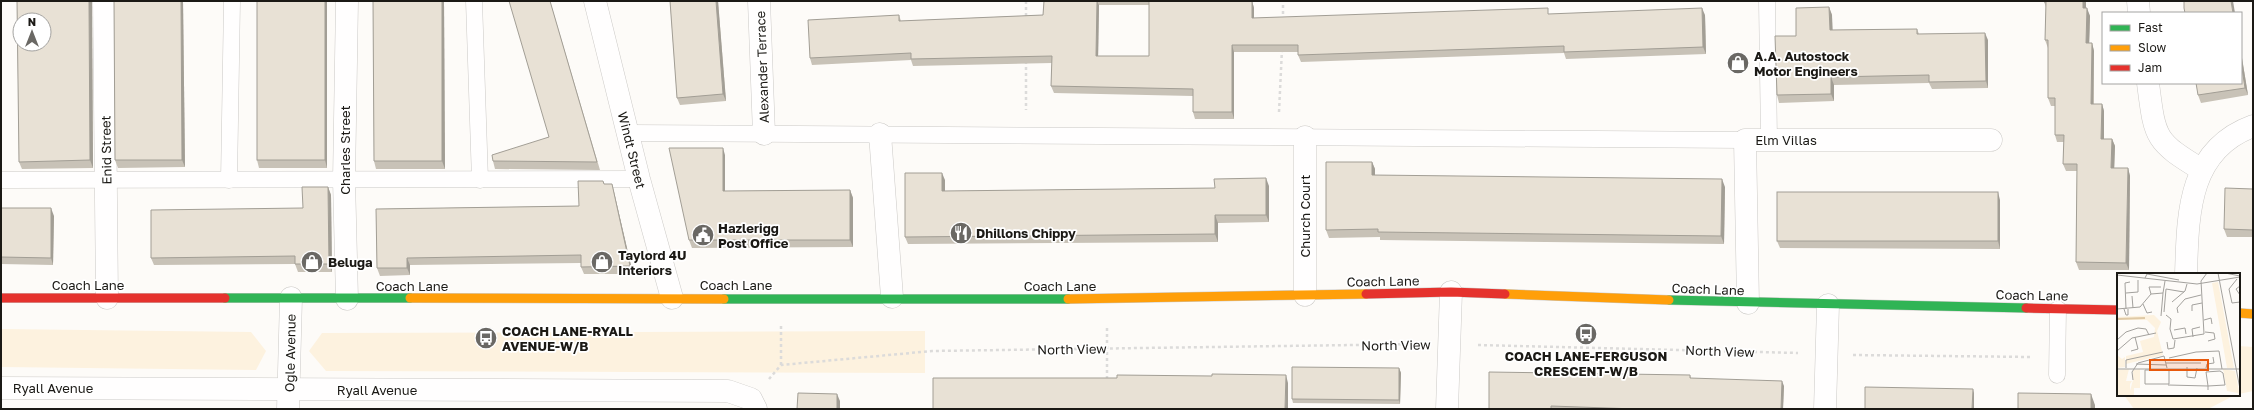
<svg xmlns="http://www.w3.org/2000/svg" width="2254" height="410" viewBox="0 0 2254 410" font-family="'Golos Text',sans-serif">
<rect width="100%" height="100%" fill="#fdfbf8"/>
<g fill="#fdf2df">
<path d="M1,329L251,332L266,351L256,370L1,367Z"/>
<path d="M925,331V373L326,371L309,351L322,333Z"/>
<path d="M2239,346L2253,347V391L2239,394Z"/>
<path d="M2124,395H2235L2208,409H2134Z"/>
</g>
<g fill="none" stroke-linecap="round" stroke-linejoin="round">
<g stroke="#cbc9c6" stroke-width="17">
<g id="lane">
<path d="M474,1L480,180"/>
<path d="M1767,1L1769,140"/>
<path d="M628,133L1745,140"/>
<path d="M1,180L639,179"/>
<path d="M229,180L232,1"/>
<path d="M2057,375L2058,309"/>
</g>
</g>
<g stroke="#cbc9c6" stroke-width="23">
<g id="street">
<path d="M104,1L107,298"/>
<path d="M595,1L639,179L672,298"/>
<path d="M759,1L764,134"/>
<path d="M2138,1L2139,13"/>
<path d="M2148,83C2155,138 2154,141 2202,170"/>
<path d="M880,134L892,297"/>
<path d="M1305,137V295"/>
<path d="M2186,274C2188,216 2187,150 2253,126"/>
<path d="M347,299L344,180L347,1"/>
<path d="M1748,303L1745,140H1991"/>
<path d="M1,388L728,391L751,399L756,409"/>
<path d="M288,409L291,298"/>
<path d="M1447,409L1451,292"/>
<path d="M1825,409L1828,305"/>
</g>
</g>
<g stroke="#cbc9c6" stroke-width="10">
<g id="fast">
<path d="M225,298H410"/>
<path d="M724,299H1068"/>
<path d="M1669,300L2026,308"/>
</g>
</g>
<g stroke="#cbc9c6" stroke-width="10">
<g id="slow">
<path d="M1505,294L1669,300"/>
<path d="M410,298L724,299"/>
<path d="M1068,299L1366,294"/>
<path d="M2239,313L2253,314"/>
</g>
</g>
<g stroke="#cbc9c6" stroke-width="10">
<g id="jam">
<path d="M1366,294L1451,292L1505,294"/>
<path d="M1,298H225"/>
<path d="M2026,308L2118,310"/>
</g>
</g>
<g stroke="#dcdbda" stroke-width="2.5" stroke-dasharray="3 3" stroke-linecap="butt">
<path d="M1026,1V18"/>
<path d="M1283,20V1"/>
<path d="M1026,61V110"/>
<path d="M1279,112L1282,49"/>
<path d="M1107,328V381"/>
<path d="M1478,345L1798,353"/>
<path d="M1853,355L2032,357"/>
<path d="M781,365V326"/>
<path d="M769,379L781,365L932,351L1423,344"/>
</g>
<use href="#lane" stroke="#fffefe" stroke-width="16"/>
<use href="#street" stroke="#fffefe" stroke-width="22"/>
<use href="#fast" stroke="#30b455" stroke-width="9"/>
<use href="#slow" stroke="#ff9f0a" stroke-width="9"/>
<use href="#jam" stroke="#e5322d" stroke-width="9"/>
</g>
<g fill="#c8c2b7" fill-rule="evenodd">
<path d="M17,1H92L93,168L22,169L19,162Z"/>
<path d="M114,1H183L185,167L118,168L115,160Z"/>
<path d="M327,1V168H259L257,160Z"/>
<path d="M373,1H444L445,169H376L374,161Z"/>
<path d="M550,1L600,170L495,169L493,161L549,137Z"/>
<path d="M670,1H718L726,101L680,105L677,98Z"/>
<path d="M1044,1H1252L1254,8V18L1550,14L1705,15L1706,54L1566,59L1564,53L1301,62L1298,55V52H1234V119H1195L1193,112V96L1054,93L1051,86L1052,63L913,66L911,60L812,65L810,58L899,15L901,21L1043,15ZM1099,5H1149V56H1098Z"/>
<path d="M2044,2L2086,8L2090,16L2089,43H2092L2094,51V104H2102L2104,111V139H2112L2115,146L2114,168H2128L2130,176L2129,270H2079L2076,262L2077,171H2066L2063,164L2064,142H2057L2055,135V106H2051L2048,98V48L2045,40L2046,7Z"/>
<path d="M1829,7L1832,15V30L1917,29L1919,34L1988,40V88L1932,89L1929,83L1834,85V101L1779,103L1777,95L1796,36Z"/>
<path d="M2241,52L2248,95L2201,103L2198,95Z"/>
<path d="M725,155V191L850,190L853,198V247L692,248L689,240Z"/>
<path d="M1372,162L1375,169V175L1725,187L1724,244L1380,240V237L1329,238L1326,230Z"/>
<path d="M945,180V191L1215,188L1269,186V222L1218,223V242L908,244L905,237Z"/>
<path d="M604,184H612L614,192L633,274H584L581,267V263L410,265V275L380,276L377,268L376,209L579,206Z"/>
<path d="M328,187L331,195L332,272H298L295,264L154,265L151,258L303,208Z"/>
<path d="M2253,189V237H2227L2224,229Z"/>
<path d="M2000,200V249L1780,248L1777,241Z"/>
<path d="M1,208L54,216L53,265L1,264Z"/>
<path d="M1399,368L1401,373L1400,404L1293,403L1292,399Z"/>
<path d="M1690,375L1691,378L1784,386L1783,409H1489Z"/>
</g>
<g fill="#a29e95">
<path d="M89,1H92L93,168L90,160Z"/>
<path d="M181,1H183L185,167L182,160Z"/>
<path d="M325,1H327V168L325,160Z"/>
<path d="M442,1H444L445,169L442,161Z"/>
<path d="M716,1H718L726,101L723,94Z"/>
<path d="M1097,1L1099,5L1098,63L1096,56Z"/>
<path d="M1252,1L1254,8V25L1252,18Z"/>
<path d="M2083,1H2086V16L2083,8Z"/>
<path d="M2231,1H2233L2235,13H2233Z"/>
<path d="M1829,7L1832,15L1833,37L1830,30Z"/>
<path d="M1702,8L1705,15L1706,54L1703,47Z"/>
<path d="M2087,8L2090,16L2089,51L2086,43Z"/>
<path d="M1985,33L1988,40V88L1986,81Z"/>
<path d="M2092,43L2094,51L2093,111L2091,104Z"/>
<path d="M1232,45L1234,52V119L1232,112Z"/>
<path d="M2241,52L2248,95L2245,88L2241,62Z"/>
<path d="M1831,77L1834,85V101L1831,94Z"/>
<path d="M2102,104L2104,111V146L2101,139Z"/>
<path d="M2112,139L2115,146L2114,175L2111,168Z"/>
<path d="M723,148L725,155V198L723,191Z"/>
<path d="M1372,162L1375,169V182L1372,175Z"/>
<path d="M2128,168L2130,176L2129,270L2126,263Z"/>
<path d="M942,173L945,180V198L942,191Z"/>
<path d="M1266,178L1269,186V222L1266,215Z"/>
<path d="M1722,179L1725,187L1724,244L1721,236Z"/>
<path d="M612,184L614,192L633,274L630,266Z"/>
<path d="M328,187L331,195L332,272L329,264Z"/>
<path d="M850,190L853,198V247L850,240Z"/>
<path d="M1998,192L2000,200V249L1998,241Z"/>
<path d="M51,208L54,216L53,265L51,258Z"/>
<path d="M1215,215L1218,223V242L1215,234Z"/>
<path d="M407,258L410,265V275L407,268Z"/>
<path d="M1399,368L1401,373L1400,404L1399,400Z"/>
<path d="M1286,375L1288,383V409H1285Z"/>
<path d="M1782,381L1784,386L1783,409H1781Z"/>
<path d="M1973,389L1974,393V409H1972Z"/>
<path d="M837,394L840,401V409H837Z"/>
<path d="M2091,394L2095,405V409H2091Z"/>
</g>
<g fill="#e8e1d5" stroke="#a29e95" fill-rule="evenodd">
<path d="M17,1H89L90,160L19,162ZM20,20H44V44H20Z"/>
<path d="M114,1H181L182,160H115Z"/>
<rect x="257" y="1" width="68" height="159"/>
<path d="M373,1H442V161H374Z"/>
<path d="M509,1H550L597,162L493,161L492,155L549,137Z"/>
<path d="M670,1H716L723,94L677,98Z"/>
<path d="M1044,1H1097L1096,56H1149V1H1252V18L1548,8V14L1702,8L1703,47L1564,52V46L1298,55V45H1232V112H1193V89L1051,86L1052,56L911,59V53L810,58L808,20L899,15V21L1043,15Z"/>
<path d="M2044,1H2083V8H2087L2086,43H2092L2091,104H2102L2101,139H2112L2111,168H2128L2126,263L2076,262L2077,164H2063L2064,135H2055V98H2048V40H2045L2046,2H2044Z"/>
<path d="M2184,1H2231L2233,13H2185L2184,8Z"/>
<path d="M1829,7L1830,30L1917,29V34L1985,33L1986,81L1929,82V75L1831,77V94L1777,95L1775,36H1796V8Z"/>
<path d="M2241,62L2245,88L2198,95L2196,83H2241Z"/>
<path d="M669,148H723V191L850,190V240H689Z"/>
<path d="M1326,162H1372V175L1722,179L1721,236L1378,232V229L1326,230Z"/>
<path d="M905,173H942V191L1215,188L1214,179L1266,178V215H1215V234L905,237Z"/>
<path d="M578,181H603L604,184H612L630,266L581,267V255L407,258V268H377L376,209L579,206Z"/>
<path d="M302,187H328L329,264H295V256L151,258V210L303,208Z"/>
<path d="M2225,188L2253,189V230L2224,229Z"/>
<rect x="1777" y="192" width="221" height="49"/>
<path d="M1,208H51V258L1,257Z"/>
<path d="M1292,367L1399,368V400L1292,399Z"/>
<path d="M1489,372L1690,375V378L1782,381L1781,409H1636L1551,406V409H1489Z"/>
<path d="M1212,374L1286,375L1285,409H933V378H1117V375L1212,376Z"/>
<path d="M1865,387L1973,389L1972,409H1865Z"/>
<path d="M798,393L837,394V409H797Z"/>
<path d="M2018,393L2091,394V409H2018Z"/>
</g>
<defs>
<g id="shop-disc" transform="scale(1.15)"><circle r="9.5" fill="#6a6864" stroke="#fff"/><path d="M-5-2.5h2.3a2.7 3.5 0 0 1 5.4 0H5L5.5 6h-11ZM-1.5-2.5h3a1.5 2.3 0 0 0-3 0Z" fill="#fff"/></g>
<g id="restaurant-disc" transform="scale(1.15)"><circle r="9.5" fill="#6a6864" stroke="#fff"/><path d="M-5-6h1v4h1v-4h1v4h1v-4h1v5L-1.5 .5V6h-2V.5L-5-1ZM5-6V6H3V1.5H1.5Q1.5-4 5-6Z" fill="#fff"/></g>
<g id="civic-disc" transform="scale(1.15)"><circle r="9.5" fill="#6a6864" stroke="#fff"/><path d="M-.6-6.5H3V-4.5H.6V-3L4-1V1h2V6H-6V1h2V-1L-.6-3ZM-1.2 2.5V6h2.4V2.5Z" fill="#fff"/></g>
<g id="bus-disc" transform="scale(1.15)"><circle r="9.5" fill="#6a6864" stroke="#fff"/><path d="M-5-6H5V4H4V6H2V4H-2V6H-4V4H-5ZM-3.5-4V0h7V-4ZM-3.5 1.2v1.5H-2V1.2ZM2 1.2v1.5H3.5V1.2Z" fill="#fff"/></g>
</defs>
<g fill-rule="evenodd">
<use href="#shop-disc" x="1738" y="63"/>
<use href="#restaurant-disc" x="961" y="233"/>
<use href="#civic-disc" x="703" y="235"/>
<use href="#shop-disc" x="312" y="262"/>
<use href="#shop-disc" x="602" y="262"/>
<use href="#bus-disc" x="1586" y="334"/>
<use href="#bus-disc" x="486" y="338"/>
</g>
<g text-anchor="middle" stroke-width="3.5" stroke-linejoin="round" paint-order="stroke">
<g font-size="13" font-weight="bold" fill="#1b1915" stroke="#fff" text-anchor="start">
<text x="1754" y="61">A.A. Autostock<tspan x="1754" dy="15">Motor Engineers</tspan></text>
<text x="718" y="233">Hazlerigg<tspan x="718" dy="15">Post Office</tspan></text>
<text x="976" y="238">Dhillons Chippy</text>
<text x="618" y="260">Taylord 4U<tspan x="618" dy="15">Interiors</tspan></text>
<text x="328" y="267">Beluga</text>
<text x="502" y="336">COACH LANE-RYALL<tspan x="502" dy="15">AVENUE-W/B</tspan></text>
<text x="1586" y="361" text-anchor="middle">COACH LANE-FERGUSON<tspan x="1586" dy="15">CRESCENT-W/B</tspan></text>
</g>
<g font-size="13" fill="#1b1915" stroke="#fff">
<text transform="translate(762 67) rotate(-92)" y="5">Alexander Terrace</text>
<text x="1786" y="145">Elm Villas</text>
<text transform="translate(106 150) rotate(-91)" y="5">Enid Street</text>
<text transform="translate(345 150) rotate(-90)" y="5">Charles Street</text>
<text transform="translate(632 150) rotate(76)" y="5">Windt Street</text>
<text transform="translate(1305 216) rotate(-90)" y="5">Church Court</text>
<text transform="translate(1383 281) rotate(-1)" y="5">Coach Lane</text>
<text x="88" y="290">Coach Lane</text>
<text x="736" y="290">Coach Lane</text>
<text x="412" y="291">Coach Lane</text>
<text x="1060" y="291">Coach Lane</text>
<text transform="translate(1708 289) rotate(2)" y="5">Coach Lane</text>
<text transform="translate(2032 295) rotate(1)" y="5">Coach Lane</text>
<text transform="translate(1396 345) rotate(-1)" y="5">North View</text>
<text transform="translate(1072 349) rotate(-1)" y="5">North View</text>
<text transform="translate(1720 351) rotate(2)" y="5">North View</text>
<text transform="translate(290 353) rotate(-89)" y="5">Ogle Avenue</text>
<text x="53" y="393">Ryall Avenue</text>
<text x="377" y="395">Ryall Avenue</text>
</g>
</g>
<g transform="translate(2117 273)">
<rect width="123" height="123" fill="#fdfbf8"/>
<path d="M101,9L117,95H110L95,10ZM37,42L44,49L40,58L46,82L9,91V83L26,79L23,68L37,64L38,55L30,47H0V44ZM0,82L5,86L8,84V94L0,95ZM12,96L9,108H15L13,111V118L16,107V97L23,96V115H17V123H0V97ZM106,96L118,98L123,123L121,120L110,118Z" fill="#fdf2df"/>
<path fill="none" stroke="#dfc9a5" stroke-width="2" d="M0,46L28,45"/>
<path fill="none" stroke="#a3a19d" stroke-width="1" d="M101,0L123,116M108,0L123,3M0,2L80,11L123,4M28,5L30,1L62,7M120,6L112,16L115,30L123,29M49,16L67,19M9,20L21,19V7M34,21L32,14H44M123,22L119,16L123,13M15,23L16,35M55,29L68,18L70,11M26,31L30,40L35,39M0,36L23,34L34,21L46,20L48,8M7,36L9,42H11V36M9,36L8,10L13,9M75,38V32L85,30M47,39L49,16M61,40L60,35L68,26L84,22M49,42L54,46L53,56L56,66L87,61L84,8L90,0M44,43L46,20M87,47L94,45L95,51M57,57L68,55L69,61M88,59L97,60L98,66L91,68M76,64L75,56L83,54M0,67L9,59L21,55L29,56L32,62M50,69L51,76L57,75L58,67M0,78L15,65L39,60M14,78L21,76L18,64M52,85L79,79L102,78L105,96M49,90H84M19,91L49,92M70,94V104L78,105L80,95M9,95V87L46,79M89,95L90,91L97,90L96,84M0,96H123M28,97H52V111H28ZM16,107L15,99L21,90L47,83L50,95M51,112L91,113L89,99L103,98M91,117V113L108,112L106,100L103,98"/>
<path fill="#e8590c" fill-opacity="0.15" stroke="#e8590c" stroke-width="2" d="M33,87H91V97H33Z"/>
<rect width="123" height="123" fill="none" stroke="#1b1915" stroke-width="2"/>
</g>
<rect width="2254" height="410" fill="none" stroke="#1b1915" stroke-width="4"/>
<rect x="2102" y="12" width="140" height="72" fill="#ffffff" stroke="#a4a3a1"/>
<rect x="2110" y="25" width="20" height="6" fill="#30b455" stroke="#a4a3a1"/>
<text x="2138" y="32" font-size="12" fill="#1b1915">Fast</text>
<rect x="2110" y="45" width="20" height="6" fill="#ff9f0a" stroke="#a4a3a1"/>
<text x="2138" y="52" font-size="12" fill="#1b1915">Slow</text>
<rect x="2110" y="65" width="20" height="6" fill="#e5322d" stroke="#a4a3a1"/>
<text x="2138" y="72" font-size="12" fill="#1b1915">Jam</text>
<g transform="translate(32 32)"><circle r="19" fill="#ffffff" stroke="#a4a3a1"/>
<path d="M0-3L7 15L0 10L-7 15Z" fill="#6a6864"/>
<text y="-6" font-size="11" font-weight="bold" text-anchor="middle" fill="#1b1915">N</text>
</g>
</svg>
